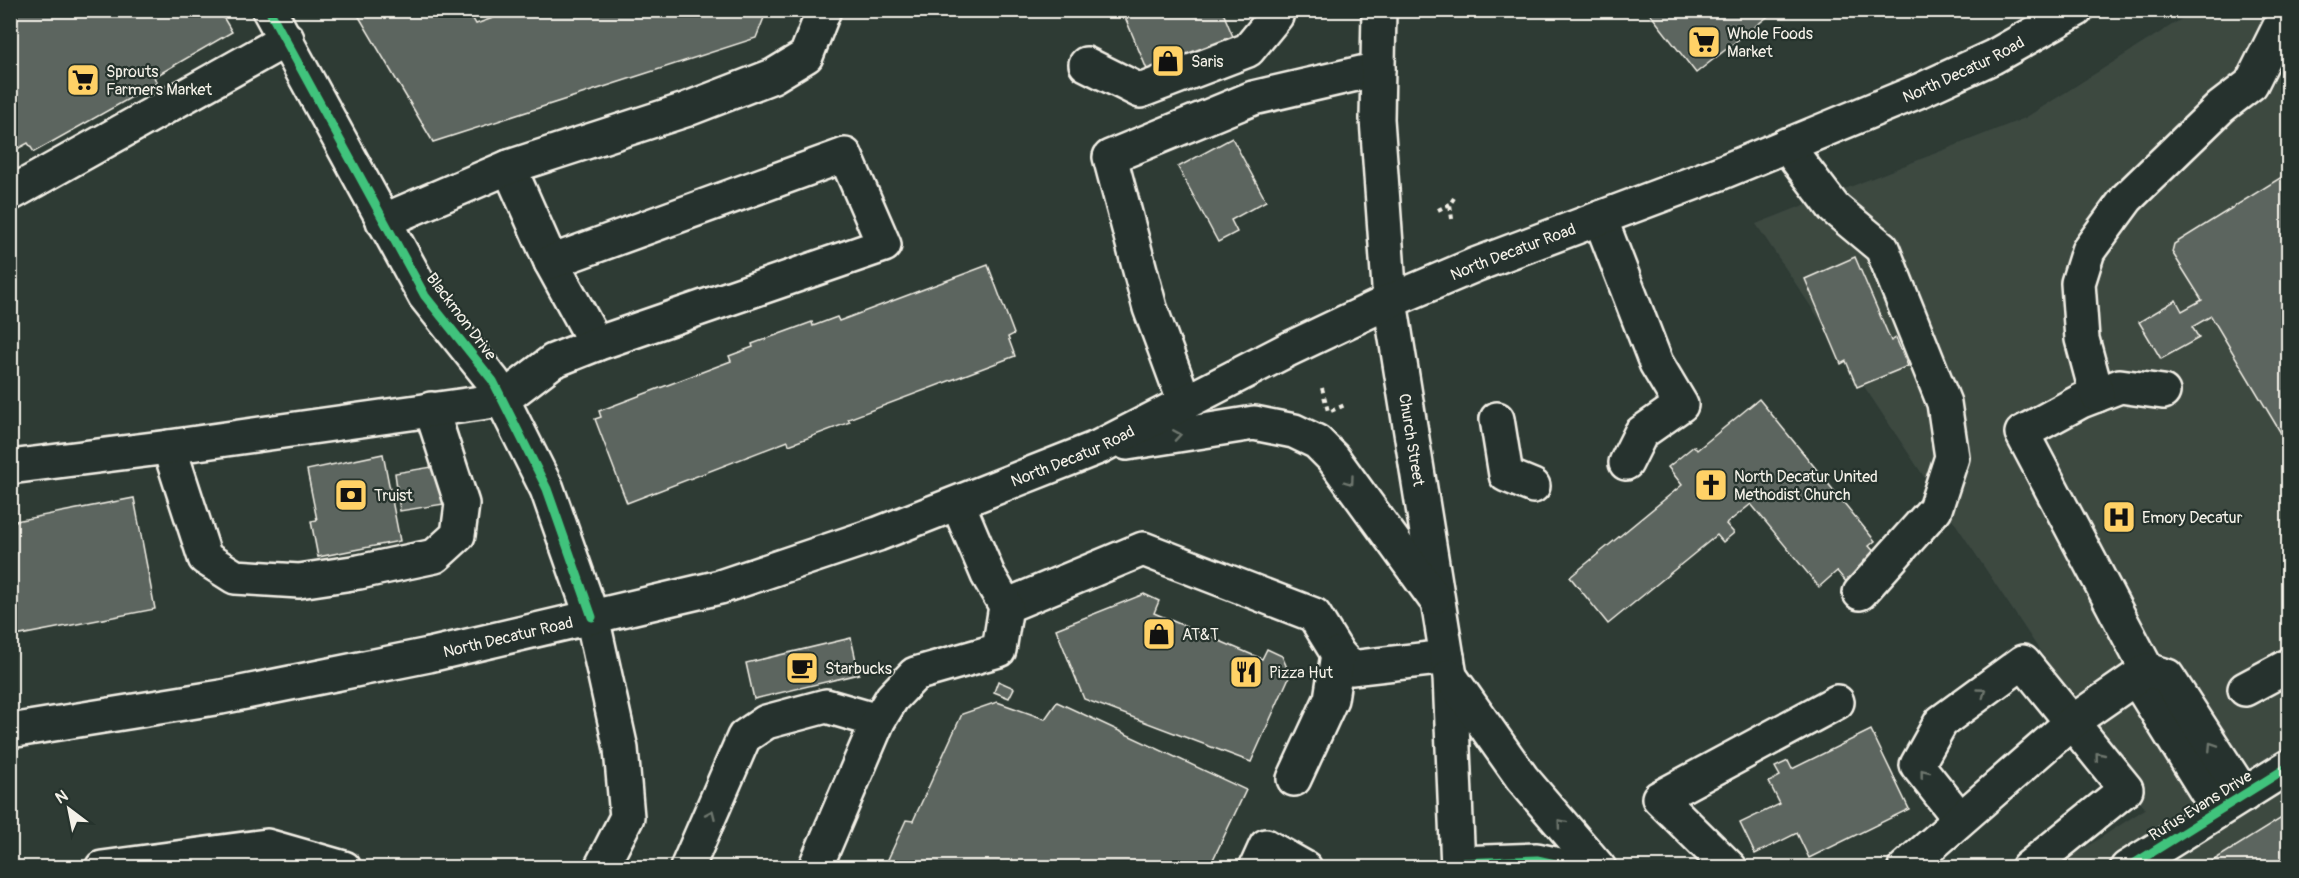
<svg xmlns="http://www.w3.org/2000/svg" width="2299" height="878" viewBox="0 0 2299 878" font-family="Pangolin,sans-serif">
<rect width="100%" height="100%" fill="#2e3b34"/>
<filter id="ink" filterUnits="userSpaceOnUse"><feTurbulence type="fractalNoise" baseFrequency=".0167" numOctaves="2"/><feDisplacementMap in="SourceGraphic" scale="12" xChannelSelector="R" yChannelSelector="G"/><feConvolveMatrix kernelMatrix="1 2 1 2 8 2 1 2 1" color-interpolation-filters="sRGB"/></filter>
<g filter="url(#ink)">
<path fill="#3c4841" d="M2194,11H2288V867H2055L2145,809L1756,224L2025,118Z"/>
<g fill="#5c655e" stroke="#f4f1e8" stroke-width="1.5">
<path d="M10,10H219L232,32L154,77L157,83L34,152L28,143L10,153Z"/>
<path d="M355,10H468L476,24L515,10H767L756,38L433,142Z"/>
<path d="M1122,10H1222L1236,44L1151,79Z"/>
<path d="M1647,10H1776L1696,73Z"/>
<path d="M1232,138L1266,201L1231,220L1237,232L1218,242L1178,167Z"/>
<path d="M2288,173V445L2211,316L2192,327L2199,338L2161,359L2139,322L2176,300L2182,311L2202,300L2172,252L2174,244Z"/>
<path d="M1855,257L1891,341L1896,338L1908,366L1857,387L1846,361L1841,364L1805,279Z"/>
<path d="M988,265L1014,334L1008,337L1015,356L848,419L850,422L789,445L788,441L627,503L595,419L601,417L599,411L731,361L729,356L753,347L752,344L812,322L813,326L837,317L839,321Z"/>
<path d="M1759,399L1875,541L1869,546L1878,556L1847,583L1837,571L1819,587L1751,504L1726,524L1734,533L1723,542L1717,535L1608,624L1570,577L1682,485L1668,467L1694,446L1697,450Z"/>
<path d="M383,454L400,541L318,557L311,521L317,520L307,470Z"/>
<path d="M438,466L444,504L400,511L395,473Z"/>
<path d="M134,498L155,609L10,637V522Z"/>
<path d="M1144,594L1159,601L1154,613L1262,659L1267,649L1282,656L1290,675L1251,762L1084,699L1056,629Z"/>
<path d="M851,638L859,674L754,699L746,663Z"/>
<path d="M998,681L1014,688L1009,698L994,692Z"/>
<path d="M997,702L1045,719L1057,702L1246,790L1209,868H884L906,820L913,821L962,714Z"/>
<path d="M1871,730L1909,809L1809,858L1797,833L1755,854L1740,823L1780,804L1769,782L1780,776L1775,767L1788,761L1792,769Z"/>
<path d="M2288,814V868H2201Z"/>
</g>
<g fill="none" stroke-linecap="round" stroke-linejoin="round">
<g stroke="#f4f1e8" stroke-width="38">
<g id="minor">
<path d="M269,10L425,296L493,381L547,489L592,617L621,749L627,817L601,868"/>
<path d="M1086,64L1140,91L1248,50L1276,16L1274,10"/>
<path d="M1786,145L1834,208L1882,248L1944,403L1952,457L1935,509L1860,593"/>
<path d="M509,167L551,262L596,344"/>
<path d="M10,194L287,39"/>
<path d="M1600,218L1656,363L1681,405L1641,433L1626,463"/>
<path d="M383,221L509,167L685,110L773,76L806,56L824,10"/>
<path d="M2163,392L2120,386L2081,401L2022,433L2147,670L2144,691L2218,810"/>
<path d="M2097,395L2082,339L2078,283L2088,251L2127,198L2221,107L2251,84L2279,28"/>
<path d="M1185,403L1150,308L1110,157L1253,98L1378,69"/>
<path d="M1497,419L1506,475L1533,486"/>
<path d="M169,447L205,558L235,577L299,581L359,572L435,556L458,535L462,504L431,409"/>
<path d="M10,467L169,447L502,400L553,361L596,344L884,245L845,155L551,262"/>
<path d="M1006,606L1143,549L1314,615L1338,654L1351,668L1447,657"/>
<path d="M2245,689L2288,666"/>
<path d="M1294,779L1331,699L1338,654"/>
<path d="M1960,819L1917,765L1941,722L2023,662L2126,789L2028,868"/>
<path d="M1458,863L1537,860L1573,868"/>
<path d="M102,868L267,846L344,868"/>
<path d="M687,868L744,737L766,722L826,706L878,721"/>
<path d="M815,868L878,721L892,698L915,674L999,650L1006,606L988,575L958,504"/>
<path d="M1256,868L1266,846L1305,868"/>
<path d="M1730,868L1659,798L1837,702"/>
<path d="M1905,868L2072,722L2147,670L2167,676L2244,795"/>
<path d="M2127,868L2288,767"/>
</g>
</g>
<g stroke="#f4f1e8" stroke-width="38">
<g id="major">
<path id="s1" d="M1379,10L1377,119L1390,301L1450,676L1458,868"/>
<path d="M1127,443L1254,423L1294,431L1317,442L1333,458L1434,597"/>
<path d="M1450,676L1522,778L1599,868"/>
<path id="s2" d="M10,731L221,697L429,655L720,587L878,534L1099,447L1289,349L1390,301L1475,265L1720,173L1921,90L1993,57L2076,10"/>
</g>
</g>
<g stroke="#f4f1e8" stroke-width="4" stroke-dasharray="4.5 4.5" stroke-linecap="butt">
<path d="M1438,210L1450,204"/>
<path d="M1452,219L1450,204L1454,198"/>
<path d="M1322,388L1328,411"/>
<path d="M1331,411L1347,404"/>
</g>
<use href="#minor" stroke="#26332d" stroke-width="33"/>
<use href="#major" stroke="#26332d" stroke-width="33"/>
<g stroke="#26332d" stroke-width="13">
<g id="cycleway">
<path d="M269,10L425,296L493,381L547,489L592,617"/>
<path d="M1458,863L1537,860L1573,868"/>
<path d="M2127,868L2288,767"/>
</g>
</g>
<use href="#cycleway" stroke="#40c37c" stroke-width="9"/>
</g>
<defs><path id="oneway-chevron" d="M-2-3.5L2.5 0L-2 3.5" fill="none" stroke-width="1.6" stroke-linecap="round" stroke-linejoin="round" transform="scale(1.5)"/></defs>
<g stroke="#6e766e">
<use href="#oneway-chevron" transform="translate(1177 435) rotate(-9)"/>
<use href="#oneway-chevron" transform="translate(1350 481) rotate(54)"/>
<use href="#oneway-chevron" transform="translate(1982 692) rotate(-36)"/>
<use href="#oneway-chevron" transform="translate(2212 746) rotate(-123)"/>
<use href="#oneway-chevron" transform="translate(2099 756) rotate(-129)"/>
<use href="#oneway-chevron" transform="translate(1924 773) rotate(-128)"/>
<use href="#oneway-chevron" transform="translate(711 814) rotate(-66)"/>
<use href="#oneway-chevron" transform="translate(1561 823) rotate(-130)"/>
</g>
</g>
<defs>
<g id="supermarket-square" transform="scale(1.725)"><rect x="-9" y="-9" width="18" height="18" rx="4" fill="#ffd166" stroke="#26332d"/><path d="M-6-5.5h2.5l.6 2H6L4.5 2H-2.5L-4.4-4H-6ZM-1.5 3.2a1.3 1.3 0 1 0 .1 0ZM3 3.2a1.3 1.3 0 1 0 .1 0Z" fill="#111"/></g>
<g id="shop-square" transform="scale(1.725)"><rect x="-9" y="-9" width="18" height="18" rx="4" fill="#ffd166" stroke="#26332d"/><path d="M-5-2.5h2.3a2.7 3.5 0 0 1 5.4 0H5L5.5 6h-11ZM-1.5-2.5h3a1.5 2.3 0 0 0-3 0Z" fill="#111"/></g>
<g id="church-square" transform="scale(1.725)"><rect x="-9" y="-9" width="18" height="18" rx="4" fill="#ffd166" stroke="#26332d"/><path d="M-1.2-6h2.4v3.5h3.3v2.4h-3.3V6h-2.4V-.1h-3.3v-2.4h3.3Z" fill="#111"/></g>
<g id="bank-square" transform="scale(1.725)"><rect x="-9" y="-9" width="18" height="18" rx="4" fill="#ffd166" stroke="#26332d"/><path d="M-6-4H6V4H-6ZM0-2.3a2.3 2.3 0 1 0 0 4.6a2.3 2.3 0 1 0 0-4.6Z" fill="#111"/></g>
<g id="hospital-square" transform="scale(1.725)"><rect x="-9" y="-9" width="18" height="18" rx="4" fill="#ffd166" stroke="#26332d"/><path d="M-5-5h3v3.5h4V-5h3V5h-3V1.5h-4V5h-3Z" fill="#111"/></g>
<g id="cafe-square" transform="scale(1.725)"><rect x="-9" y="-9" width="18" height="18" rx="4" fill="#ffd166" stroke="#26332d"/><path d="M-5.5-4.5H6V0H3Q3 3.5 0 3.5H-2.5Q-5.5 3.5-5.5 0ZM3-3.2v2h1.7v-2ZM-6 4.5H4V6H-6Z" fill="#111"/></g>
<g id="restaurant-square" transform="scale(1.725)"><rect x="-9" y="-9" width="18" height="18" rx="4" fill="#ffd166" stroke="#26332d"/><path d="M-5-6h1v4h1v-4h1v4h1v-4h1v5L-1.5 .5V6h-2V.5L-5-1ZM5-6V6H3V1.5H1.5Q1.5-4 5-6Z" fill="#111"/></g>
</defs>
<g fill-rule="evenodd">
<use href="#supermarket-square" x="1704" y="42"/>
<use href="#shop-square" x="1168" y="61"/>
<use href="#supermarket-square" x="83" y="80"/>
<use href="#church-square" x="1711" y="485"/>
<use href="#bank-square" x="351" y="495"/>
<use href="#hospital-square" x="2119" y="517"/>
<use href="#shop-square" x="1159" y="634"/>
<use href="#cafe-square" x="802" y="668"/>
<use href="#restaurant-square" x="1246" y="672"/>
</g>
<g text-anchor="middle" stroke-width="4.5" stroke-linejoin="round" paint-order="stroke">
<g font-size="16" fill="#f4f1e8" stroke="#26332d" text-anchor="start">
<text x="1727" y="39">Whole Foods<tspan x="1727" dy="18">Market</tspan></text>
<text x="1191" y="67">Saris</text>
<text x="106" y="77">Sprouts<tspan x="106" dy="18">Farmers Market</tspan></text>
<text x="1734" y="482">North Decatur United<tspan x="1734" dy="18">Methodist Church</tspan></text>
<text x="374" y="501">Truist</text>
<text x="2142" y="523">Emory Decatur</text>
<text x="1182" y="640">AT&amp;T</text>
<text x="825" y="674">Starbucks</text>
<text x="1269" y="678">Pizza Hut</text>
</g>
<g font-size="16" fill="#f4f1e8" stroke="#26332d">
<text dy="6" stroke="none"><textPath href="#s2" startOffset="2073">North Decatur Road</textPath></text>
<text dy="6" stroke="none"><textPath href="#s2" startOffset="1587">North Decatur Road</textPath></text>
<text transform="translate(462 316) rotate(53)" y="6">Blackmon Drive</text>
<text dy="6" stroke="none"><textPath href="#s1" startOffset="432">Church Street</textPath></text>
<text dy="6" stroke="none"><textPath href="#s2" startOffset="1101">North Decatur Road</textPath></text>
<text dy="6" stroke="none"><textPath href="#s2" startOffset="507">North Decatur Road</textPath></text>
<text transform="translate(2200 805) rotate(-32)" y="6">Rufus Evans Drive</text>
</g>
</g>
<rect width="2299" height="878" fill="none" stroke="#26332d" stroke-width="36"/>
<rect x="18" y="18" width="2263" height="842" fill="none" stroke="#f4f1e8" stroke-width="2" filter="url(#ink)"/>
<g transform="translate(69 809) rotate(328)" stroke="#26332d" stroke-width="4.5" paint-order="stroke">
<path d="M0-4.5L10 22L0 15L-10 22Z" fill="#f4f1e8"/>
<text y="-9" font-size="16" font-weight="bold" text-anchor="middle" fill="#f4f1e8">N</text>
</g>
</svg>
